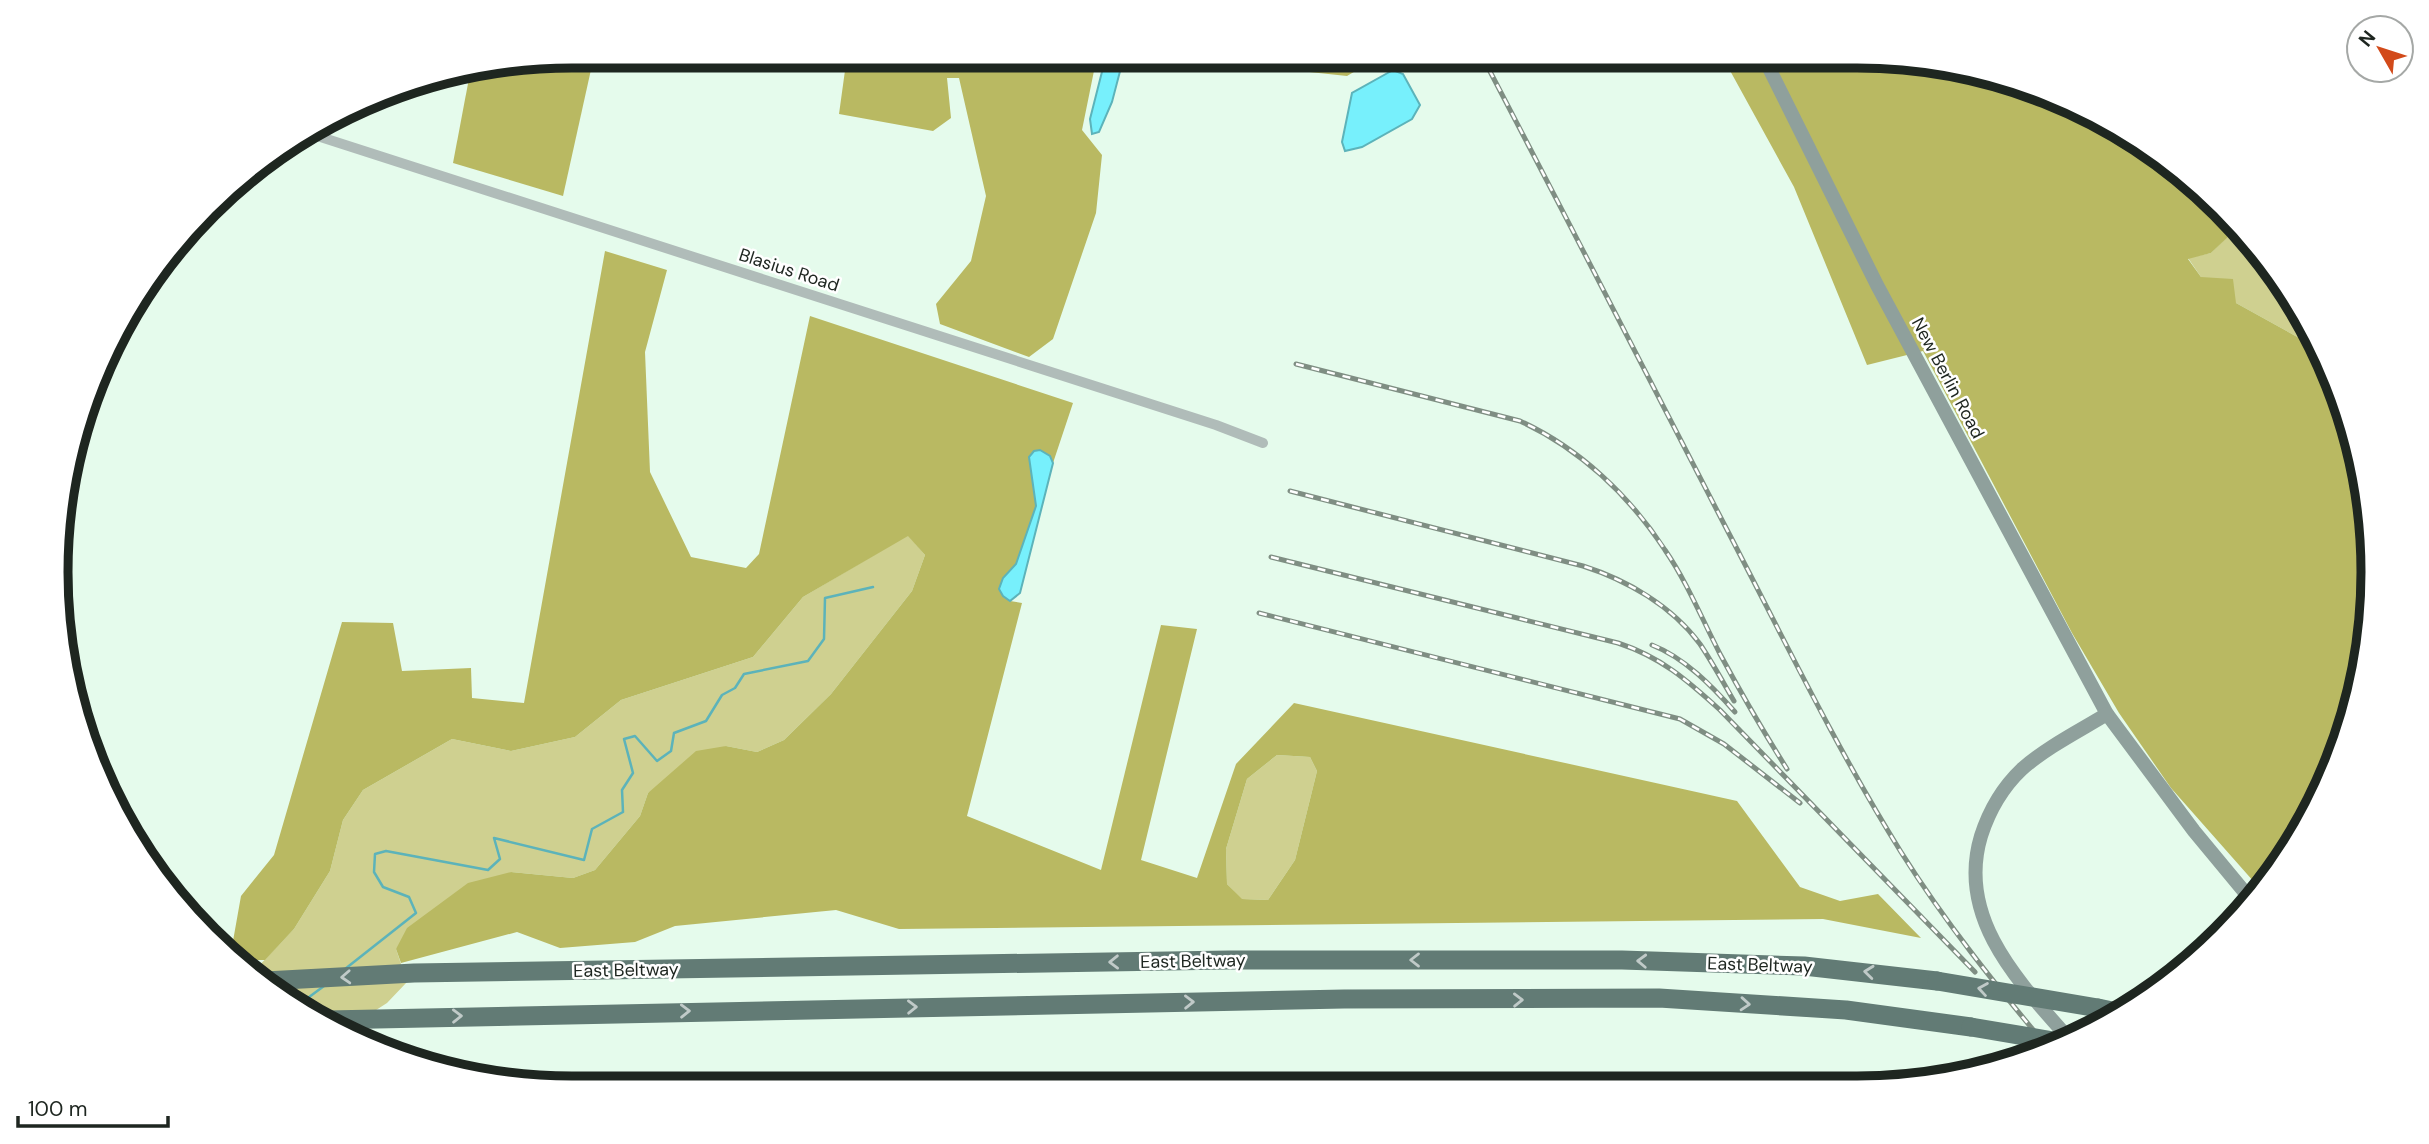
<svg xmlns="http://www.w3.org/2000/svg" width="2429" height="1144" viewBox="0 0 2429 1144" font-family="'DM Sans',sans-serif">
<rect width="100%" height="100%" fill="#e5fbec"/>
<g fill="#cfd090">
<path d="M2242,231L2282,281L2276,286L2289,290L2331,369L2301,339L2236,303L2201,277L2188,258L2211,253L2231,233Z"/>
<path d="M908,535L925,555L912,591L831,694L784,740L757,752L726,746L648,793L640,816L595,870L573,878L511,872L396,949L407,982L387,1003L345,1030L252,973L294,929L330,871L343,820L363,790L452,739L511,751L575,737L621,700L753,657L803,597Z"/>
<path d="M1277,755L1310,757L1317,771L1295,860L1268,900L1241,899L1227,884L1226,849L1247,779Z"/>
</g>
<g fill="#b9b962" fill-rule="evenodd">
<path d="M572,56H594L563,196L453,163L470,73Z"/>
<path d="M847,56H1097L1082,130L1102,155L1096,213L1053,339L1029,357L940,324L936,304L971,261L986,196L959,78H947L951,118L933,131L839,114Z"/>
<path d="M1274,56H1381L1347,76L1300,71Z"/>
<path d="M1722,56H1857L1957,66L2054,95L2143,143L2222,207L2242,231L2231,234L2211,253L2188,259L2201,277L2233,279L2236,303L2301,339L2334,374L2359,457L2364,484L2373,572L2363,672L2334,769L2262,891L2171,788L2119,713L2072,633L1923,351L1867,365L1794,187Z"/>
<path d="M605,251L667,270L645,352L650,472L691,557L746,568L759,554L810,316L1073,403L1053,463L1050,456L1029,457L1036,506L1016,564L1003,578L1010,601L1022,603L967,816L1101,870L1161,625L1197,629L1141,860L1197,878L1236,764L1294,703L1737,801L1800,887L1840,901L1878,894L1921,938L1823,919L899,929L836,910L675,926L635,942L560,948L517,932L401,963L396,949L407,928L468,883L511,872L573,878L595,870L640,816L648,793L696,751L726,746L757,752L784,740L831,694L912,591L925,555L908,536L803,597L753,657L621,700L575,737L511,751L452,739L363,790L343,820L330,871L294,929L265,960H243L233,941L241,896L274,855L342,622L393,623L402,671L471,668L472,698L524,703ZM1277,755L1310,757L1317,771L1295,860L1268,900L1242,899L1227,884L1226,849L1247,779Z"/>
</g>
<g fill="#77f0fc" stroke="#5cb3ba" stroke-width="2">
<path d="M1106,56H1124L1112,102L1099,132L1092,134L1090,119Z"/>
<path d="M1393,70L1403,74L1420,105L1412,119L1362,147L1345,151L1342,142L1352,93Z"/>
<path d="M1040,450L1050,456L1053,463L1020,593L1010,601L1003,596L999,589L1003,578L1016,564L1036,506L1029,457L1034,451Z"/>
</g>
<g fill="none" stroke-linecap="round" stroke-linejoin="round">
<g stroke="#5cb3ba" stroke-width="2.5">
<path d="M345,969L416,913L409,897L383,887L374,872L375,854L386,851L488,870L500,859L494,838L584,860L592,829L623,812L622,790L633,773L624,739L635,736L657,761L671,751L674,733L706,721L722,695L735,688L744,674L808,661L824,639L825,598L873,587"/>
<path d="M301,1003L324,986"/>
</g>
<path stroke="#b0bcb9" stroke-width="10" d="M305,132L1216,425L1263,443"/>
<g stroke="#8fa09c" stroke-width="14">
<path d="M1763,56L1877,285L2107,714L2194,831L2252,901"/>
<path d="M2070,1040C2020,983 1956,919 1981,836C1989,811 2003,787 2022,769C2047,747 2079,731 2107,714"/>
</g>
<g stroke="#627b75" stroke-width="19">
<path d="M265,981L414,973L1229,960H1622L1804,966L1937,981"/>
<path d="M2098,1008L2117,1012"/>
<path d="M328,1020L1344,999L1659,998L1846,1010L1971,1027"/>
</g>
<g stroke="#7f8e83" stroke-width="5">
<g id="rail">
<path d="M1482,56C1563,211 1643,367 1723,522C1781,633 1835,746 1901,852C1945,922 1997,987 2050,1050"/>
<path d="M1296,364L1520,421C1579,448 1629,495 1665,550C1687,582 1702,619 1720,654C1741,693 1763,731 1787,769"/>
<path d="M1290,491L1583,566C1627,580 1672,606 1700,644C1712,662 1723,682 1734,701"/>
<path d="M1271,557L1618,643C1661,657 1687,680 1720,710L1975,972"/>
<path d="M1259,613L1680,719L1724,744L1800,803"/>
<path d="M1652,645C1685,658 1712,686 1735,712"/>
</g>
</g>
<use href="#rail" stroke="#fff" stroke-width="2.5" stroke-dasharray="8" stroke-linecap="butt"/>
<g stroke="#627b75" stroke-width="19">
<path d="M1937,981L2098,1008"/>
<path d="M1971,1027L2065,1043"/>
</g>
</g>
<defs><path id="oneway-chevron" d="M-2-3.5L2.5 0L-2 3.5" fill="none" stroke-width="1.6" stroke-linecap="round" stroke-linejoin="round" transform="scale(1.75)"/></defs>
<g stroke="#c0cac8">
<use href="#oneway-chevron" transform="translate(1415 960) rotate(-180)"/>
<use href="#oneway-chevron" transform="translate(1642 961) rotate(-178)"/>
<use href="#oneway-chevron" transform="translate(1114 962) rotate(179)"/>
<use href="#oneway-chevron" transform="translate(1869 972) rotate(-174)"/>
<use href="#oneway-chevron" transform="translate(346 977) rotate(177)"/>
<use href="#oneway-chevron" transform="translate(1983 989) rotate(-171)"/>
<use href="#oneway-chevron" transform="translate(1518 1000) rotate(-1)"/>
<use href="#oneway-chevron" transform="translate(1189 1002) rotate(-1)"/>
<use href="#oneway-chevron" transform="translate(1745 1004) rotate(4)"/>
<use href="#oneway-chevron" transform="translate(912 1007) rotate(-1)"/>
<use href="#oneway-chevron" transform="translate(685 1011) rotate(-1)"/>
<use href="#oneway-chevron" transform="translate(457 1016) rotate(-1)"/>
</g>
<g text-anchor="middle" stroke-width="5" stroke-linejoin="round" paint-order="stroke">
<g font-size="18" fill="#1e2620" stroke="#fff">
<text transform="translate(789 270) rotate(18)" y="6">Blasius Road</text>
<text transform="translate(1948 378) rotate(62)" y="6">New Berlin Road</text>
<text transform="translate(1193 961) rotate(-1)" y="6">East Beltway</text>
<text transform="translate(1760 965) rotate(2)" y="6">East Beltway</text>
<text transform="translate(626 970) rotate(-1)" y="6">East Beltway</text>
</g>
</g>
<path d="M0 0H2429V1144H0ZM572 68H1857A504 504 0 0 1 2361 572V572A504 504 0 0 1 1857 1076H572A504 504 0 0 1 68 572V572A504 504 0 0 1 572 68Z" fill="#fff" fill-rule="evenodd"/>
<path fill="none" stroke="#1e2620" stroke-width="9" d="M572 68H1857A504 504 0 0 1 2361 572V572A504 504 0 0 1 1857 1076H572A504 504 0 0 1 68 572V572A504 504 0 0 1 572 68Z"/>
<g transform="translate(2380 49) rotate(309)"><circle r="33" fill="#ffffff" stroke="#a5a8a6" stroke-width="2"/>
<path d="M0-5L12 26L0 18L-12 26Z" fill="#d24a1a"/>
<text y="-10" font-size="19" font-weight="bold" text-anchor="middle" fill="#1e2620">N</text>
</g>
<path d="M18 1116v10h150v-10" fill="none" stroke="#1e2620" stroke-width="3.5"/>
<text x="28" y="1116" font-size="21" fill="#1e2620" stroke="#ffffff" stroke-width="5" paint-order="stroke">100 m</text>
</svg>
